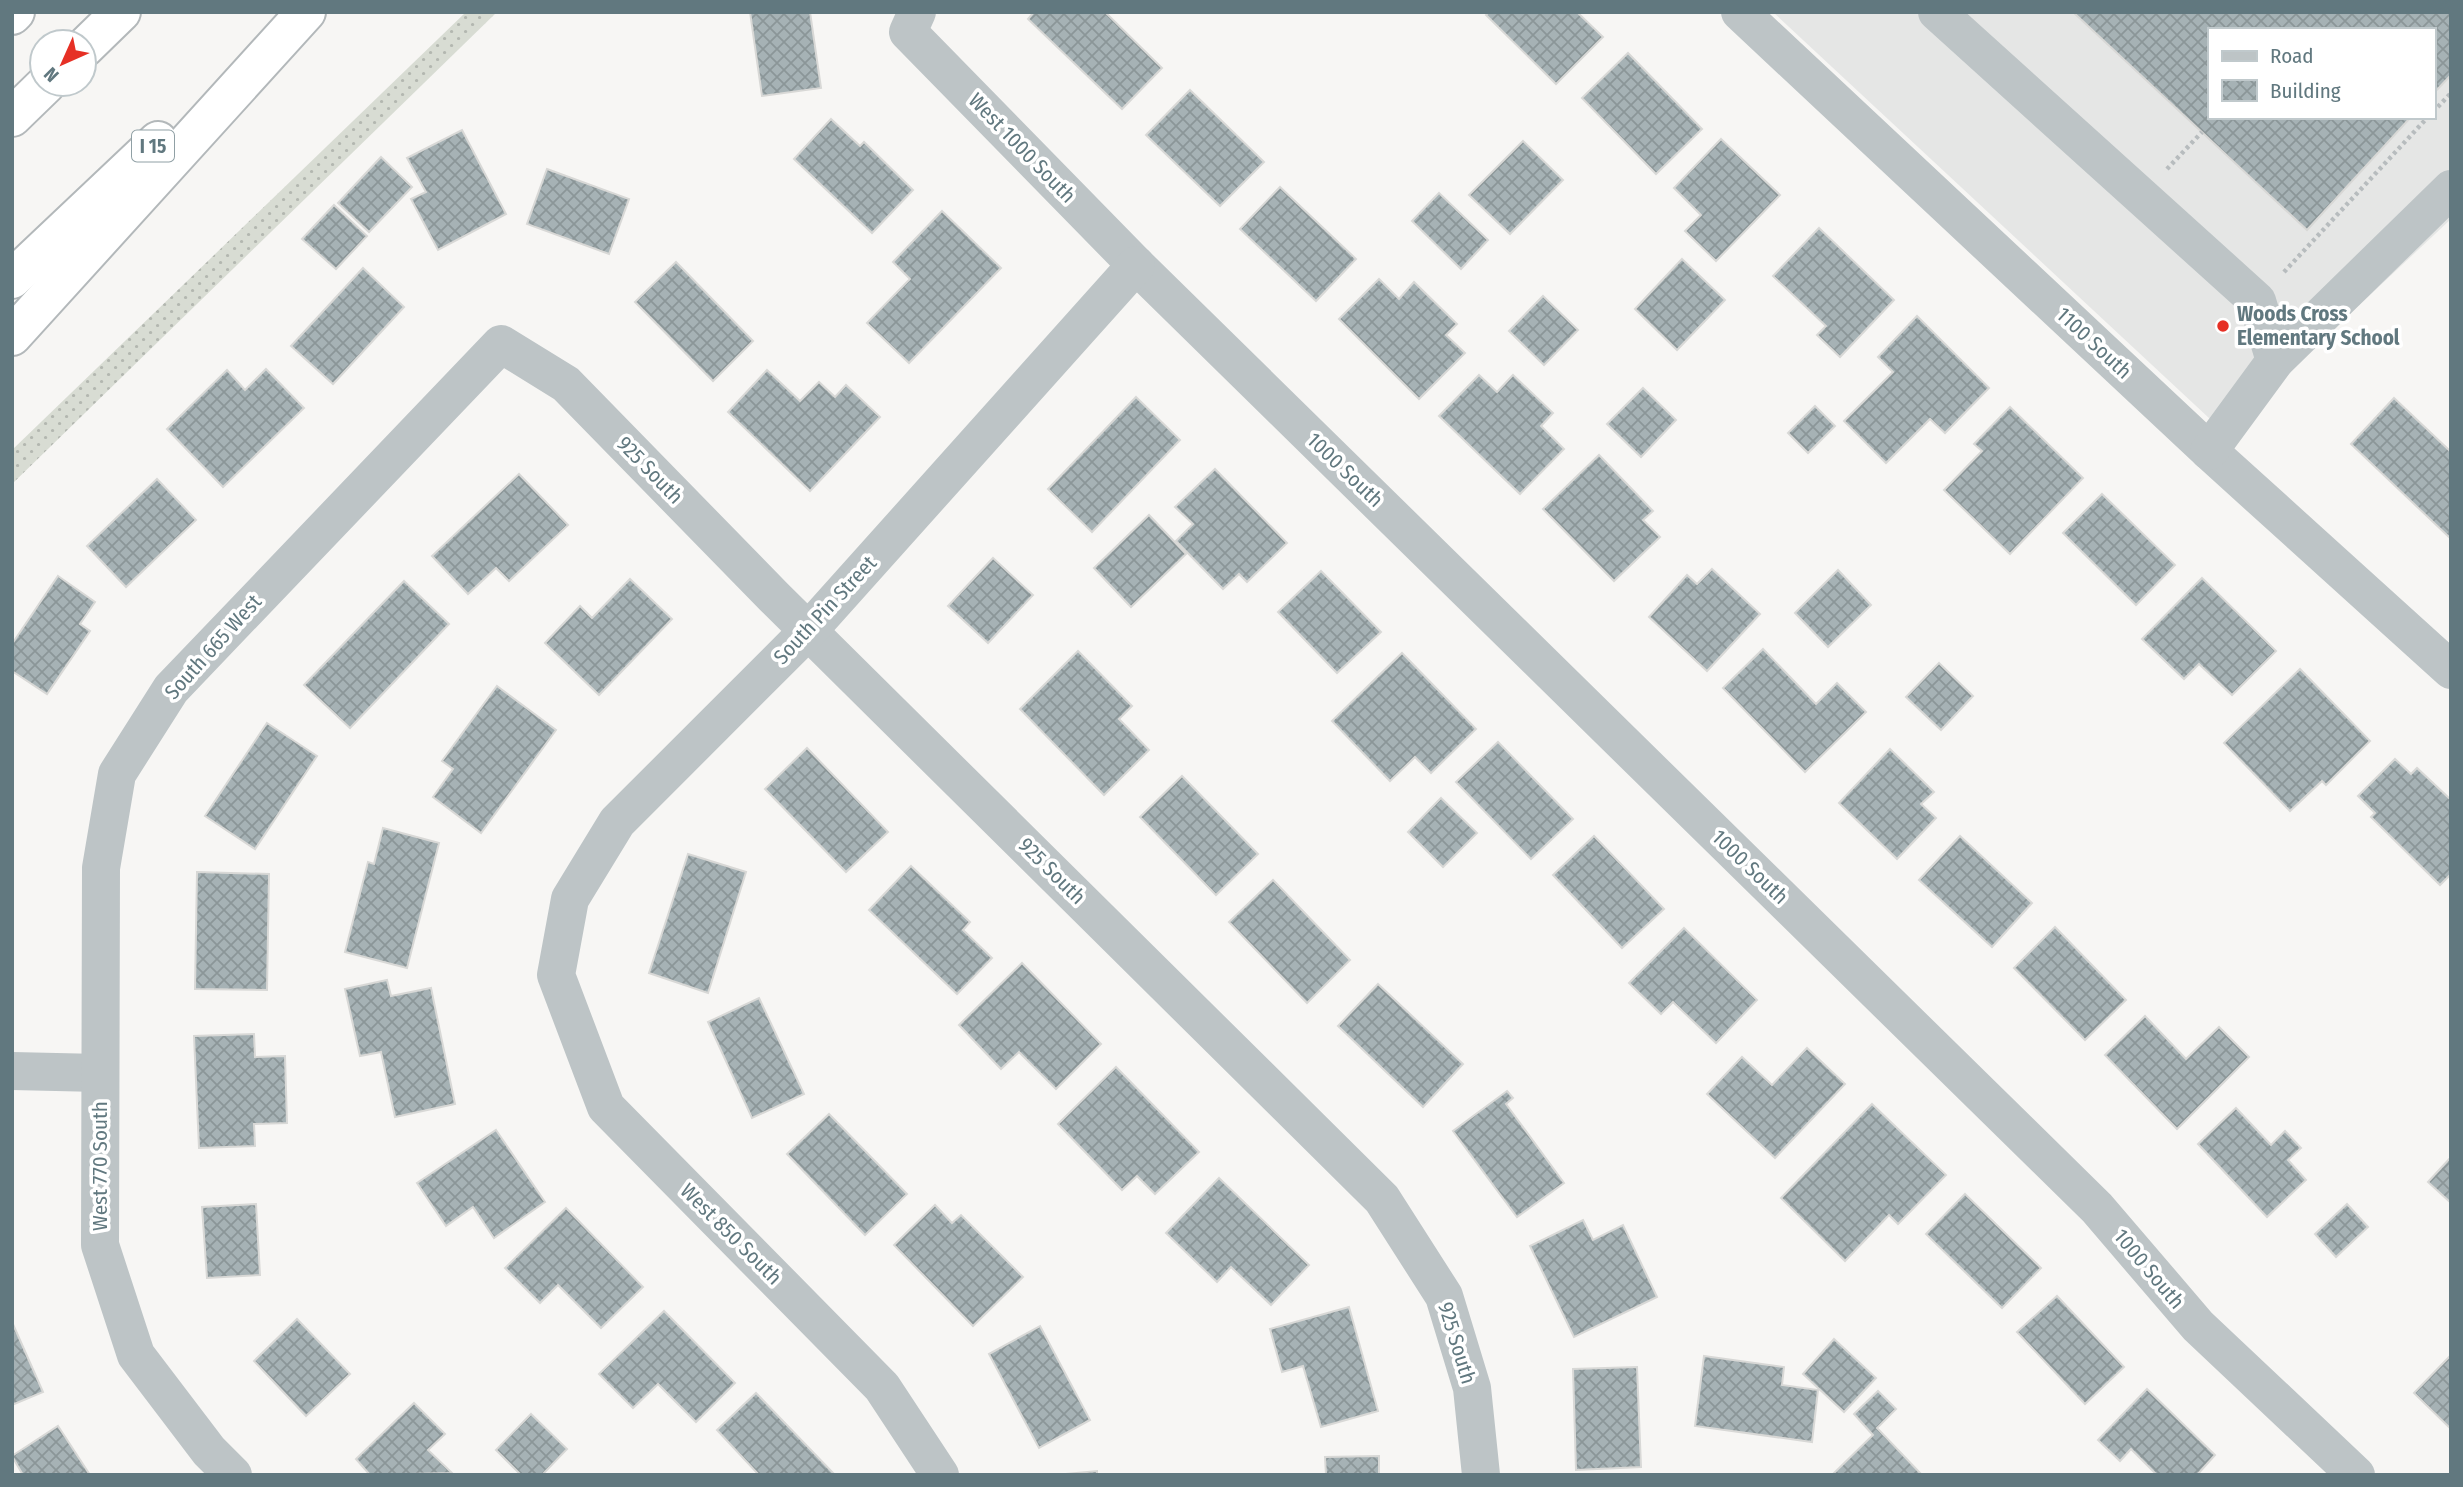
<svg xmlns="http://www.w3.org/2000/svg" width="2463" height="1487" viewBox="0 0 2463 1487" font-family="'Fira Sans Condensed',sans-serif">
<defs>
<pattern id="grass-dots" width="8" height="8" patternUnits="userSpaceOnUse" patternTransform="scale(1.75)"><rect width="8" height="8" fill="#d8dcd3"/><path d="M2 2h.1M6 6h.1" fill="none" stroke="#b3b7b0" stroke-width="1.8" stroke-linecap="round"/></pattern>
<pattern id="building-cross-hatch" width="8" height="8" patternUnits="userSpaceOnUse" patternTransform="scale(1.75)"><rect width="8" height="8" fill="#a6b2b5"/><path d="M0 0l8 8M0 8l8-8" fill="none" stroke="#8b9698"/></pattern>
</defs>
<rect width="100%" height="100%" fill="#f7f6f4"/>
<path fill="#e5e6e5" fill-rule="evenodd" d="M1773,12H2451V219L2224,432ZM2209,30H2433V117H2209Z"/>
<path fill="url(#grass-dots)" d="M466,12H497L12,484V450Z"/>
<g fill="url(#building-cross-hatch)" stroke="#d8d8d6" stroke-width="2">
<path d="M750,12H810L821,88L762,96Z"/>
<path d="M1034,12H1105L1162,68L1122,109L1028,19Z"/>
<path d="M1489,12H1577L1603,37L1556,84L1486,15Z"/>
<path d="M2073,12H2451V75L2433,94V30H2209V117H2411L2307,230Z"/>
<path d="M1628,53L1702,129L1656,174L1582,98Z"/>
<path d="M1190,90L1264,162L1220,206L1146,135Z"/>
<path d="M831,119L860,146L864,142L913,190L872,233L794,159Z"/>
<path d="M462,130L506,214L438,250L411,199L426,192L407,158Z"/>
<path d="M1721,139L1780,195L1716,261L1685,231L1701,215L1674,188Z"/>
<path d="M1523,141L1563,180L1510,234L1469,195Z"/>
<path d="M381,157L412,187L369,232L338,203Z"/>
<path d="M547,169L629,199L609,254L527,224Z"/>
<path d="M1280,187L1356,259L1316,301L1240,229Z"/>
<path d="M1439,193L1488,240L1461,269L1412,221Z"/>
<path d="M334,205L367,236L336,269L302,239Z"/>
<path d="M942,211L1001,268L909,363L867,323L910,279L893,262Z"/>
<path d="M1819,228L1894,300L1840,357L1817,335L1826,326L1773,276Z"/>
<path d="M1682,259L1725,300L1677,350L1635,309Z"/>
<path d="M676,262L753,341L713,381L635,302Z"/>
<path d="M363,268L404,307L333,384L291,346Z"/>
<path d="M1379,279L1399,299L1414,282L1457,324L1446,335L1465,353L1419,399L1339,319Z"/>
<path d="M1543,296L1578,330L1544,365L1509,331Z"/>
<path d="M1917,316L1989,388L1945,433L1930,419L1886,463L1844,421L1893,372L1878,357Z"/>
<path d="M266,369L304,408L223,487L167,429L227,370L245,390Z"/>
<path d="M767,370L800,401L819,382L835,397L846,385L880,417L810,491L728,412Z"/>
<path d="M1479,375L1497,392L1513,375L1553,413L1541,426L1564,449L1520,494L1439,416Z"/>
<path d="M1643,388L1676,420L1641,457L1607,424Z"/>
<path d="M1136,397L1180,440L1092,532L1048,489Z"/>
<path d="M2394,398L2451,452L2450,538L2351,444Z"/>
<path d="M1815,406L1835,426L1808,453L1788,433Z"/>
<path d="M2010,407L2083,478L2010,554L1944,490L1982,451L1974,444Z"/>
<path d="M1599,455L1653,511L1643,520L1660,537L1614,581L1543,509Z"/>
<path d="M1215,469L1287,543L1247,582L1239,574L1223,589L1176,541L1193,524L1175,507Z"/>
<path d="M519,474L568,525L509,581L496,568L468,594L432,556Z"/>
<path d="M157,479L196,520L126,587L87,546Z"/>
<path d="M2102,494L2175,565L2136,605L2063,533Z"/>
<path d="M1149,515L1186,554L1131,607L1094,568Z"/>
<path d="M993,558L1033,595L988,643L948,606Z"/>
<path d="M1712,569L1760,614L1707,671L1649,617L1687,575L1697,584Z"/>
<path d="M1838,570L1871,605L1828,647L1795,613Z"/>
<path d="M1321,571L1381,632L1337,673L1278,612Z"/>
<path d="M58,576L95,602L80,624L90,631L47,694L12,671V644Z"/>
<path d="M2202,578L2276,651L2232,695L2199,664L2184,679L2142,639Z"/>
<path d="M630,579L672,619L599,695L545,643L580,606L592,618Z"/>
<path d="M404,581L449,624L350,728L304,685Z"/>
<path d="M1763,649L1816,704L1837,683L1866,712L1805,772L1723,688Z"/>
<path d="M1078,651L1132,706L1119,719L1149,750L1104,795L1020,709Z"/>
<path d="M1402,653L1476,729L1431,773L1415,757L1390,781L1332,721Z"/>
<path d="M1939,663L1973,696L1941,730L1906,697Z"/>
<path d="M2300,669L2370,741L2326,785L2322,781L2290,811L2224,743Z"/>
<path d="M497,686L556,730L481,833L433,797L453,769L442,761Z"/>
<path d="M267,723L317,756L255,849L205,816Z"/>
<path d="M1498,742L1573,819L1531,859L1456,782Z"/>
<path d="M807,748L888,832L846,872L765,789Z"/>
<path d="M1890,749L1934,792L1921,804L1936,818L1897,859L1839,803Z"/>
<path d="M2395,759L2411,774L2417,768L2451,800V874L2440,885L2371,817L2375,813L2358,796Z"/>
<path d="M1182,776L1258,854L1216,895L1140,817Z"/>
<path d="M1441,798L1477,833L1443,867L1408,832Z"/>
<path d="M383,828L439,843L407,968L345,952L368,862L374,864Z"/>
<path d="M1594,836L1664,909L1622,948L1553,875Z"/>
<path d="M1960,836L2032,903L1992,947L1919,880Z"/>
<path d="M688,854L746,872L708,993L649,973Z"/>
<path d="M911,866L970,922L963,930L992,958L957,994L869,910Z"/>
<path d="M197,872L269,874L267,990L195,989Z"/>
<path d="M1273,880L1350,960L1307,1003L1229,922Z"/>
<path d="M2055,927L2126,1000L2085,1040L2014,968Z"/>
<path d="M1684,928L1757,1000L1716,1043L1673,1002L1661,1014L1629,983Z"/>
<path d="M1022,963L1101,1044L1056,1089L1019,1052L1001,1069L959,1025Z"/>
<path d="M387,980L391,996L431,988L455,1104L395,1117L381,1052L360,1056L345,989Z"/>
<path d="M1378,984L1463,1064L1423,1107L1338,1026Z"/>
<path d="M759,998L804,1094L752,1118L708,1022Z"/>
<path d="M2145,1016L2186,1059L2219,1027L2249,1057L2177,1129L2105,1055Z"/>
<path d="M254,1034L255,1057L285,1056L287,1123L254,1124L255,1146L199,1148L194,1036Z"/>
<path d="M1807,1048L1845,1084L1775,1158L1707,1094L1742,1057L1772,1085Z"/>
<path d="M1116,1067L1199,1152L1155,1194L1137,1176L1122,1190L1058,1124Z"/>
<path d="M1507,1091L1513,1098L1506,1104L1564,1183L1517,1217L1453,1131Z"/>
<path d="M1872,1104L1946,1175L1898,1224L1889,1215L1845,1261L1781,1198Z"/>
<path d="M2236,1108L2271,1145L2285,1131L2301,1148L2288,1160L2306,1180L2267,1217L2198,1144Z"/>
<path d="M829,1114L907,1194L865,1235L787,1154Z"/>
<path d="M496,1130L545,1202L494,1238L473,1207L446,1226L417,1183Z"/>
<path d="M2451,1157V1203L2428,1182Z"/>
<path d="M1219,1178L1309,1265L1271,1305L1231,1267L1217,1282L1166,1233Z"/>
<path d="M1965,1194L2041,1268L2002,1308L1926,1234Z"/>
<path d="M256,1204L260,1275L207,1278L202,1207Z"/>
<path d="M2347,1204L2368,1227L2336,1257L2315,1234Z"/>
<path d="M935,1205L952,1223L961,1215L1023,1277L973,1326L894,1245Z"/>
<path d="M566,1208L643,1287L601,1328L558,1285L540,1303L505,1268Z"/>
<path d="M1583,1220L1593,1240L1623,1225L1657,1297L1574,1337L1530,1246Z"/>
<path d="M2057,1296L2124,1367L2085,1404L2017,1332Z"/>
<path d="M1349,1307L1378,1411L1321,1427L1303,1366L1282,1372L1270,1329Z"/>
<path d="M664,1311L735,1383L696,1422L658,1384L633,1408L599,1374Z"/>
<path d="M297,1319L350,1374L306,1416L254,1361Z"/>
<path d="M12,1322L43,1392L12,1405Z"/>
<path d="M1040,1326L1090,1420L1039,1448L989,1354Z"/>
<path d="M1834,1339L1876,1378L1844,1412L1803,1374Z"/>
<path d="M2451,1355V1426L2450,1428L2414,1393Z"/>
<path d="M1704,1356L1784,1367L1782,1385L1818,1390L1812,1442L1695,1426Z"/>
<path d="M1637,1367L1641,1467L1576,1470L1573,1369Z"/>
<path d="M2147,1389L2215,1455L2197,1475H2157L2131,1449L2120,1461L2098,1440Z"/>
<path d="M1878,1391L1896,1409L1877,1428L1922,1475H1832L1873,1435L1854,1414Z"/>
<path d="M756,1393L835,1475H759L717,1430Z"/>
<path d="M414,1403L445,1434L428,1450L452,1473L370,1475L356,1459Z"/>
<path d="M531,1414L567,1449L542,1475H521L496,1450Z"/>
<path d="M58,1426L90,1475H23L12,1456Z"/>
<path d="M1379,1456V1475H1326L1325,1457Z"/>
<path d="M1097,1471V1475H1055Z"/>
</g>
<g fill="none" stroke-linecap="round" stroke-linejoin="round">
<g stroke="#b3b8ba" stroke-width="42">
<g id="highway">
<path d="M12,15L15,12"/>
<path d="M84,48L121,12"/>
<path d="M12,117L46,84"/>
<path d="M12,279L158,141"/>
<path d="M12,336L306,12"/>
</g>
</g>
<g stroke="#b7bcbe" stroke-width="4.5" stroke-dasharray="3.5 3.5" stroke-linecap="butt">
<path d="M2433,112L2451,93"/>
<path d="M2167,169L2202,132"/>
<path d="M2284,272L2428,117"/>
</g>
<g stroke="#bdc4c6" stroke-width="38">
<path d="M917,12L908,32L1136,265L2097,1208L2198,1326L2356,1475"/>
<path d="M1740,12L2209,451L2451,670"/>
<path d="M1937,12L2257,301L2275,361"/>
<path d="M2209,451L2275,361L2451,189"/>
<path d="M12,1071L100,1073"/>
<path d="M233,1475L209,1451L136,1355L100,1245L101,868L117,774L171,689L501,344L566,384L774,597L1382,1199L1444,1296L1472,1388L1481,1475"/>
<path d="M940,1475L882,1387L606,1107L556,975L570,899L617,822L809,630L1136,265"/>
</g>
<use href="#highway" stroke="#fff" stroke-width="38"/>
</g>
<circle fill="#e63025" stroke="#fff" stroke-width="2.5" cx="2223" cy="326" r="7"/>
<g text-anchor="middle" stroke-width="7" stroke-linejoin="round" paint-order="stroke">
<rect fill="#fff" stroke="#90a0a5" stroke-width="2" x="132" y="130.5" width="42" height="31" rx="5"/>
<g font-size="19" font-weight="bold" fill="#61787f">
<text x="153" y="153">I 15</text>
</g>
<g font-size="21" fill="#61787f" stroke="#fff">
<text transform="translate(1022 148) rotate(46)" y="7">West 1000 South</text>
<text transform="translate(2094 343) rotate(43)" y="7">1100 South</text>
<text transform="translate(650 470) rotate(46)" y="7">925 South</text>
<text transform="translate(1345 470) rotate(44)" y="7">1000 South</text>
<text transform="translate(825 610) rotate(-47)" y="7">South Pin Street</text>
<text transform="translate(213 647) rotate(-48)" y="7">South 665 West</text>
<text transform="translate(1750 867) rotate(44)" y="7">1000 South</text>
<text transform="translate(1052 871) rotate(45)" y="7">925 South</text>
<text transform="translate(100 1166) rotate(-90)" y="7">West 770 South</text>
<text transform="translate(731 1234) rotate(45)" y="7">West 850 South</text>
<text transform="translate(2149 1269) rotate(50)" y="7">1000 South</text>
<text transform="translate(1457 1343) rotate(73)" y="7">925 South</text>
</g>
<g font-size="21" font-weight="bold" fill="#61787f" stroke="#fff" text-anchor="start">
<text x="2237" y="321">Woods Cross<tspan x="2237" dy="24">Elementary School</tspan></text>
</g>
</g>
<rect width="2463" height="1487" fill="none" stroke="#61787f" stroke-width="28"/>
<rect x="2208" y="28" width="228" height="91" fill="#ffffff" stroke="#c0c9cc" stroke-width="2"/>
<rect x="2222" y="51" width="35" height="10" fill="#bdc4c6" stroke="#c0c9cc" stroke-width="2"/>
<text x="2270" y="63" font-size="21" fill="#61787f">Road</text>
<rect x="2222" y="80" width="35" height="21" fill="url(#building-cross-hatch)" stroke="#c0c9cc" stroke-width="2"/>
<text x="2270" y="98" font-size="21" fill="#61787f">Building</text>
<g transform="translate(63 63) rotate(225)"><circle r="33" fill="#ffffff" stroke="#c0c9cc" stroke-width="2"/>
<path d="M0-5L12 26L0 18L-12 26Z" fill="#e63025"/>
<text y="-10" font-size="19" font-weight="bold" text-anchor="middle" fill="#61787f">N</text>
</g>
</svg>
